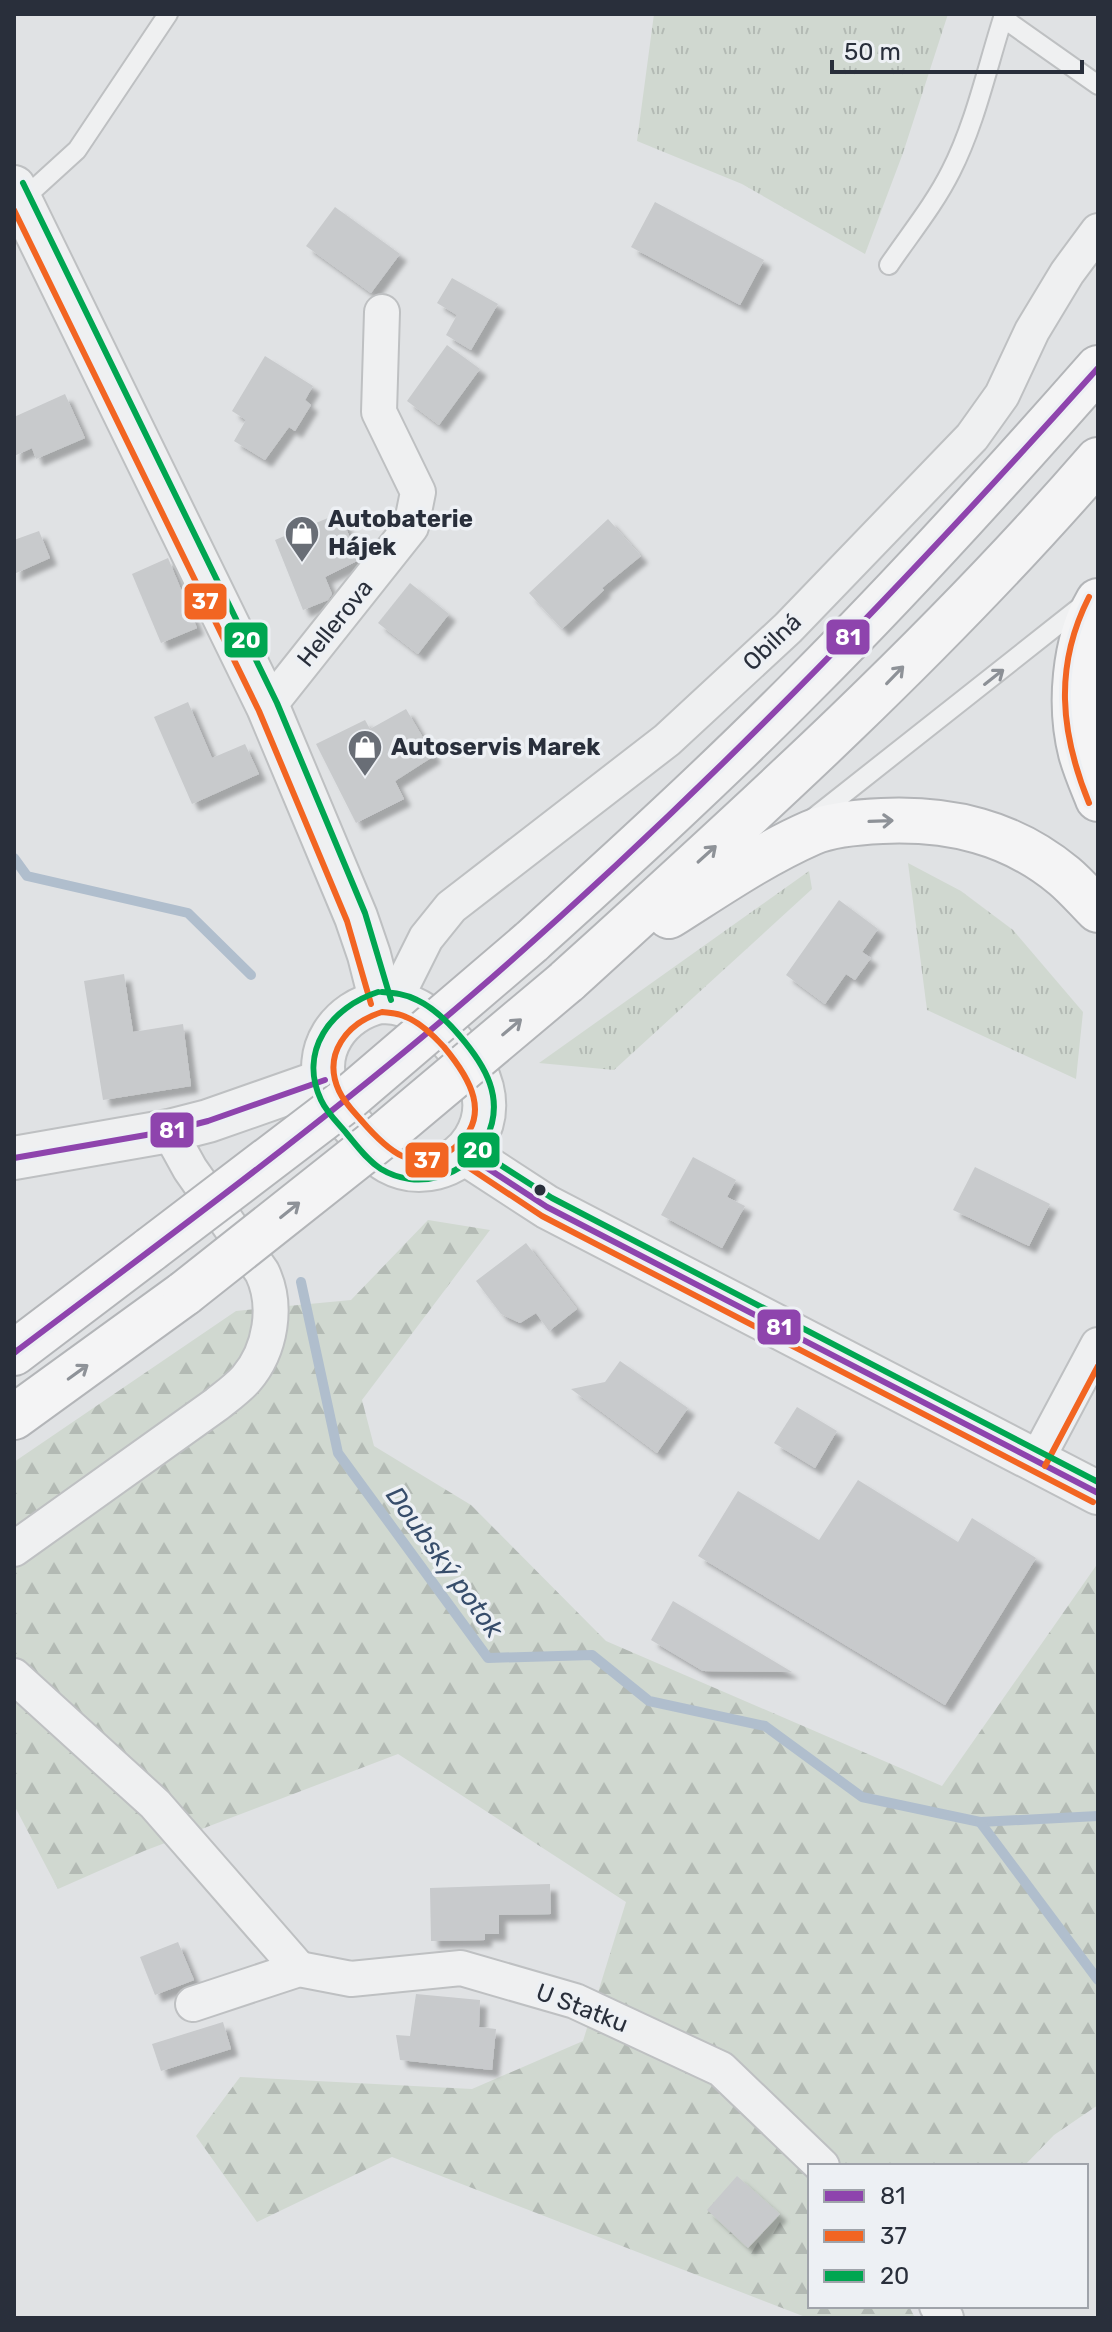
<svg xmlns="http://www.w3.org/2000/svg" width="1112" height="2332" viewBox="0 0 1112 2332" font-family="Rubik,sans-serif">
<defs>
<pattern id="grass-tufts" width="24" height="20" patternUnits="userSpaceOnUse" patternTransform="scale(2)"><rect width="24" height="20" fill="#d0d8d0"/><path d="M3 7l-1-3M5 7V3M7 7l1-3M15 17l-1-3M17 17v-4M19 17l1-3" fill="none" stroke="#b3bab4"/></pattern>
<pattern id="forest-firs" width="22" height="20" patternUnits="userSpaceOnUse" patternTransform="scale(2)"><rect width="22" height="20" fill="#d0d8d0"/><path d="M5 1l3.5 6h-7zM16 11l3.5 6h-7z" fill="#b3bab4"/></pattern>
<filter id="shadow"><feDropShadow dx="7" dy="7" stdDeviation="2" flood-color="#0004"/></filter>
</defs>
<rect width="100%" height="100%" fill="#e0e2e4"/>
<g fill="url(#grass-tufts)">
<path d="M654,14H948L903,153L865,254L742,184L637,141Z"/>
<path d="M908,863L961,891L1013,930L1083,1012L1076,1079L927,1010Z"/>
<path d="M809,871L812,889L614,1070L539,1063Z"/>
</g>
<path fill="url(#forest-firs)" d="M428,1220L490,1230L362,1400L374,1446L471,1505L606,1641L942,1786L1098,1563V2105L1054,2135L1024,2166H810V2306H909L915,2318H808L392,2157L257,2222L196,2136L240,2077L472,2089L583,2041L626,1902L398,1754L144,1851L58,1889L14,1805V1462L236,1311L351,1300Z"/>
<g fill="none" stroke-linecap="round" stroke-linejoin="round">
<g stroke="#b0becd" stroke-width="10">
<path d="M14,858L27,876L188,913L251,975"/>
<path d="M301,1282L338,1453L488,1658L592,1655L649,1701L765,1726L862,1797L980,1822L1098,1816"/>
<path d="M980,1822L1098,1980"/>
</g>
</g>
<g fill="#c8cacc" filter="url(#shadow)">
<path d="M655,202L764,260L740,305L631,247Z"/>
<path d="M335,207L400,254L371,293L306,246Z"/>
<path d="M452,278L498,304L471,350L446,335L457,315L437,303Z"/>
<path d="M447,345L480,369L439,425L407,401Z"/>
<path d="M265,356L313,386L305,400L311,405L295,431L289,427L265,460L234,441L246,420L232,411Z"/>
<path d="M65,394L85,438L36,459L32,448L14,456V417Z"/>
<path d="M340,513L359,560L325,577L332,594L328,600L303,610L275,540Z"/>
<path d="M608,519L641,556L602,588L604,590L562,629L529,593Z"/>
<path d="M39,531L50,558L14,574V540Z"/>
<path d="M168,558L197,628L161,643L132,574Z"/>
<path d="M410,583L449,614L418,654L378,623Z"/>
<path d="M188,702L212,758L245,744L259,774L192,804L154,717Z"/>
<path d="M406,709L434,756L395,781L404,799L356,823L316,744L365,720L370,729Z"/>
<path d="M839,900L878,929L862,952L871,958L855,980L846,974L825,1004L786,975Z"/>
<path d="M124,974L133,1032L183,1024L191,1086L103,1100L84,981Z"/>
<path d="M693,1157L736,1180L727,1197L745,1206L722,1248L661,1215Z"/>
<path d="M975,1167L1050,1204L1029,1246L953,1210Z"/>
<path d="M526,1243L577,1309L549,1331L536,1313L520,1323L501,1314L476,1281Z"/>
<path d="M620,1361L688,1408L657,1453L571,1389L605,1382Z"/>
<path d="M797,1407L837,1431L815,1468L774,1443Z"/>
<path d="M858,1480L958,1542L972,1518L1036,1558L945,1705L698,1556L738,1491L819,1540Z"/>
<path d="M673,1601L792,1672L703,1671L651,1640Z"/>
<path d="M550,1884L551,1914L499,1915V1934H485V1940L431,1941L430,1888Z"/>
<path d="M178,1942L194,1980L155,1995L140,1957Z"/>
<path d="M416,1994L480,2000L479,2027L496,2029L492,2070L400,2060L396,2035L410,2036Z"/>
<path d="M223,2022L231,2049L161,2071L152,2044Z"/>
<path d="M737,2176L780,2214L748,2248L707,2210Z"/>
</g>
<g fill="none" stroke-linecap="round" stroke-linejoin="round">
<g stroke="#bec0c2" stroke-width="22">
<g id="service">
<path d="M1004,14L1003,18L1098,85"/>
<path d="M21,201L77,150L168,14"/>
<path d="M889,265C910,234 934,205 951,171C975,124 987,68 1003,18"/>
<path d="M812,819L1084,604"/>
</g>
</g>
<g stroke="#bec0c2" stroke-width="38">
<g id="minor">
<path d="M268,707L411,527L418,492L379,412L382,312"/>
<path d="M394,1002L426,938L451,907L667,740L788,628L972,437L1002,395L1032,331L1067,273L1098,231"/>
<path d="M1036,1461L1098,1345"/>
<path d="M14,1549L217,1404C227,1396 238,1388 246,1379C271,1350 278,1305 262,1272L190,1169L169,1131"/>
<path d="M14,1676L155,1804L299,1969"/>
<path d="M193,2004L299,1969L351,1979L461,1968L575,2001L721,2069L822,2166"/>
<path d="M937,2306L946,2318"/>
</g>
</g>
<g stroke="#bec0c2" stroke-width="46">
<g id="tertiary">
<path d="M14,187L268,707L356,917L369,955L381,1002"/>
<path d="M381,1002C427,1001 448,1038 475,1070C487,1093 488,1118 474,1140C456,1169 418,1178 389,1162C374,1154 365,1140 354,1127C345,1117 335,1106 329,1093C310,1051 340,1010 381,1002Z"/>
<path d="M464,1153L547,1207L1098,1493"/>
<path d="M14,1158L169,1131L208,1121L325,1080"/>
</g>
</g>
<g stroke="#b3b5b8" stroke-width="48">
<g id="trunk">
<path d="M1098,601C1074,642 1069,706 1081,753C1085,768 1092,784 1098,799"/>
<path d="M669,916C715,887 761,855 811,833C831,824 860,822 882,821C950,818 1011,832 1064,876C1076,886 1087,899 1098,910"/>
<path d="M531,942C624,858 717,773 805,684C906,583 1003,476 1098,368"/>
<path d="M566,982C750,815 935,648 1098,460"/>
<path d="M14,1353L151,1249"/>
<path d="M14,1417L185,1293"/>
</g>
</g>
<use href="#service" stroke="#eff0f1" stroke-width="18"/>
<use href="#minor" stroke="#eff0f1" stroke-width="34"/>
<use href="#tertiary" stroke="#eff0f1" stroke-width="42"/>
<use href="#trunk" stroke="#f4f4f5" stroke-width="44"/>
<g stroke="#b3b5b8" stroke-width="48" stroke-linecap="butt">
<g id="trunk-bridge">
<path d="M151,1249L344,1102L531,942"/>
<path d="M185,1293L378,1140L566,982"/>
</g>
</g>
<use href="#trunk-bridge" stroke="#f4f4f5" stroke-width="44"/>
<g stroke="#edf0f4" stroke-width="12">
<g id="bus-1">
<path d="M464,1153L547,1207L1098,1493"/>
<path d="M14,1158L169,1131L208,1121L325,1080"/>
<path d="M14,1353C169,1236 326,1121 473,994C696,801 901,588 1098,368"/>
</g>
</g>
<g stroke="#edf0f4" stroke-width="12">
<g id="bus-2">
<path d="M14,210L259,711L347,921L371,1004"/>
<path d="M1089,803C1060,732 1054,666 1089,597"/>
<path d="M382,1012C390,1013 398,1013 406,1017C421,1023 433,1035 444,1047C469,1077 494,1116 454,1148C415,1178 386,1149 361,1120C353,1111 344,1102 339,1091C322,1054 347,1023 382,1012Z"/>
<path d="M459,1161L542,1216L1093,1502"/>
<path d="M1045,1466L1098,1366"/>
</g>
</g>
<g stroke="#edf0f4" stroke-width="12">
<g id="bus-3">
<path d="M23,183L277,703L365,913L391,1000"/>
<path d="M378,992C331,1007 298,1051 321,1100C327,1113 338,1123 347,1134C357,1146 367,1160 381,1169C417,1191 466,1177 486,1139C506,1099 485,1065 459,1035C447,1021 434,1008 417,1000C406,994 394,993 382,992"/>
<path d="M469,1145L552,1198L1098,1482"/>
</g>
</g>
<use href="#bus-1" stroke="#8e44ad" stroke-width="6"/>
<use href="#bus-2" stroke="#f26522" stroke-width="6"/>
<use href="#bus-3" stroke="#00a651" stroke-width="6"/>
</g>
<defs><path id="oneway-shaft" d="M-6 0H5M1.5-3L5.5 0L1.5 3" fill="none" stroke-width="1.6" stroke-linecap="round" stroke-linejoin="round" transform="scale(2)"/></defs>
<g stroke="#8e9298">
<use href="#oneway-shaft" transform="translate(895 675) rotate(-46)"/>
<use href="#oneway-shaft" transform="translate(881 821) rotate(-2)"/>
<use href="#oneway-shaft" transform="translate(707 854) rotate(-42)"/>
<use href="#oneway-shaft" transform="translate(512 1027) rotate(-40)"/>
<use href="#oneway-shaft" transform="translate(290 1210) rotate(-39)"/>
<use href="#oneway-shaft" transform="translate(78 1372) rotate(-36)"/>
</g>
<use stroke="#8c9096" href="#oneway-shaft" transform="translate(994 677) rotate(-38)"/>
<defs>
<g id="shop-pin" transform="scale(1.8)"><path d="M0 17L-7.5 6A9.5 9.5 0 1 1 7.5 6Z" fill="#696e76" stroke="#edf0f4"/><path d="M-5-2.5h2.3a2.7 3.5 0 0 1 5.4 0H5L5.5 6h-11ZM-1.5-2.5h3a1.5 2.3 0 0 0-3 0Z" fill="#fff"/></g>
</defs>
<g fill-rule="evenodd">
<use href="#shop-pin" x="302" y="533"/>
<use href="#shop-pin" x="365" y="747"/>
</g>
<circle fill="#292f3b" stroke="#edf0f4" stroke-width="3" cx="540" cy="1190" r="7"/>
<g text-anchor="middle" stroke-width="7" stroke-linejoin="round" paint-order="stroke">
<g font-size="24" font-weight="bold" fill="#292f3b" stroke="#edf0f4" text-anchor="start">
<text x="328" y="527">Autobaterie<tspan x="328" dy="28">Hájek</tspan></text>
<text x="391" y="755">Autoservis Marek</text>
</g>
<g font-size="24" fill="#292f3b" stroke="#edf0f4">
<text transform="translate(335 623) rotate(-51)" y="8">Hellerova</text>
<text transform="translate(772 642) rotate(-44)" y="8">Obilná</text>
<text transform="translate(582 2008) rotate(21)" y="8">U Statku</text>
</g>
<g font-size="26" font-style="italic" fill="#374d6b" stroke="#edf0f4">
<text transform="translate(445 1562) rotate(54)" y="9">Doubský potok</text>
</g>
</g>
<g stroke="#edf0f4" stroke-width="3">
<rect x="183" y="582" width="45" height="39" rx="8" fill="#f26522"/>
<rect x="825" y="618" width="46" height="38" rx="8" fill="#8e44ad"/>
<rect x="223" y="621" width="46" height="38" rx="8" fill="#00a651"/>
<rect x="149" y="1111" width="46" height="38" rx="8" fill="#8e44ad"/>
<rect x="456" y="1131" width="45" height="38" rx="8" fill="#00a651"/>
<rect x="404" y="1141" width="46" height="38" rx="8" fill="#f26522"/>
<rect x="756" y="1308" width="46" height="38" rx="8" fill="#8e44ad"/>
</g>
<g font-size="22" text-anchor="middle" font-weight="bold" fill="#fff">
<text x="205" y="609">37</text>
<text x="848" y="645">81</text>
<text x="246" y="648">20</text>
<text x="172" y="1138">81</text>
<text x="478" y="1158">20</text>
<text x="427" y="1168">37</text>
<text x="779" y="1335">81</text>
</g>
<rect width="1112" height="2332" fill="none" stroke="#292f3b" stroke-width="32"/>
<rect x="808" y="2164" width="280" height="144" fill="#edf0f4" stroke="#9fa3aa" stroke-width="2"/>
<rect x="824" y="2190" width="40" height="12" fill="#8e44ad" stroke="#9fa3aa" stroke-width="2"/>
<text x="880" y="2204" font-size="24" fill="#292f3b">81</text>
<rect x="824" y="2230" width="40" height="12" fill="#f26522" stroke="#9fa3aa" stroke-width="2"/>
<text x="880" y="2244" font-size="24" fill="#292f3b">37</text>
<rect x="824" y="2270" width="40" height="12" fill="#00a651" stroke="#9fa3aa" stroke-width="2"/>
<text x="880" y="2284" font-size="24" fill="#292f3b">20</text>
<path d="M832 60v12h250v-12" fill="none" stroke="#292f3b" stroke-width="4"/>
<text x="844" y="60" font-size="24" fill="#292f3b" stroke="#edf0f4" stroke-width="6" paint-order="stroke">50 m</text>
</svg>
